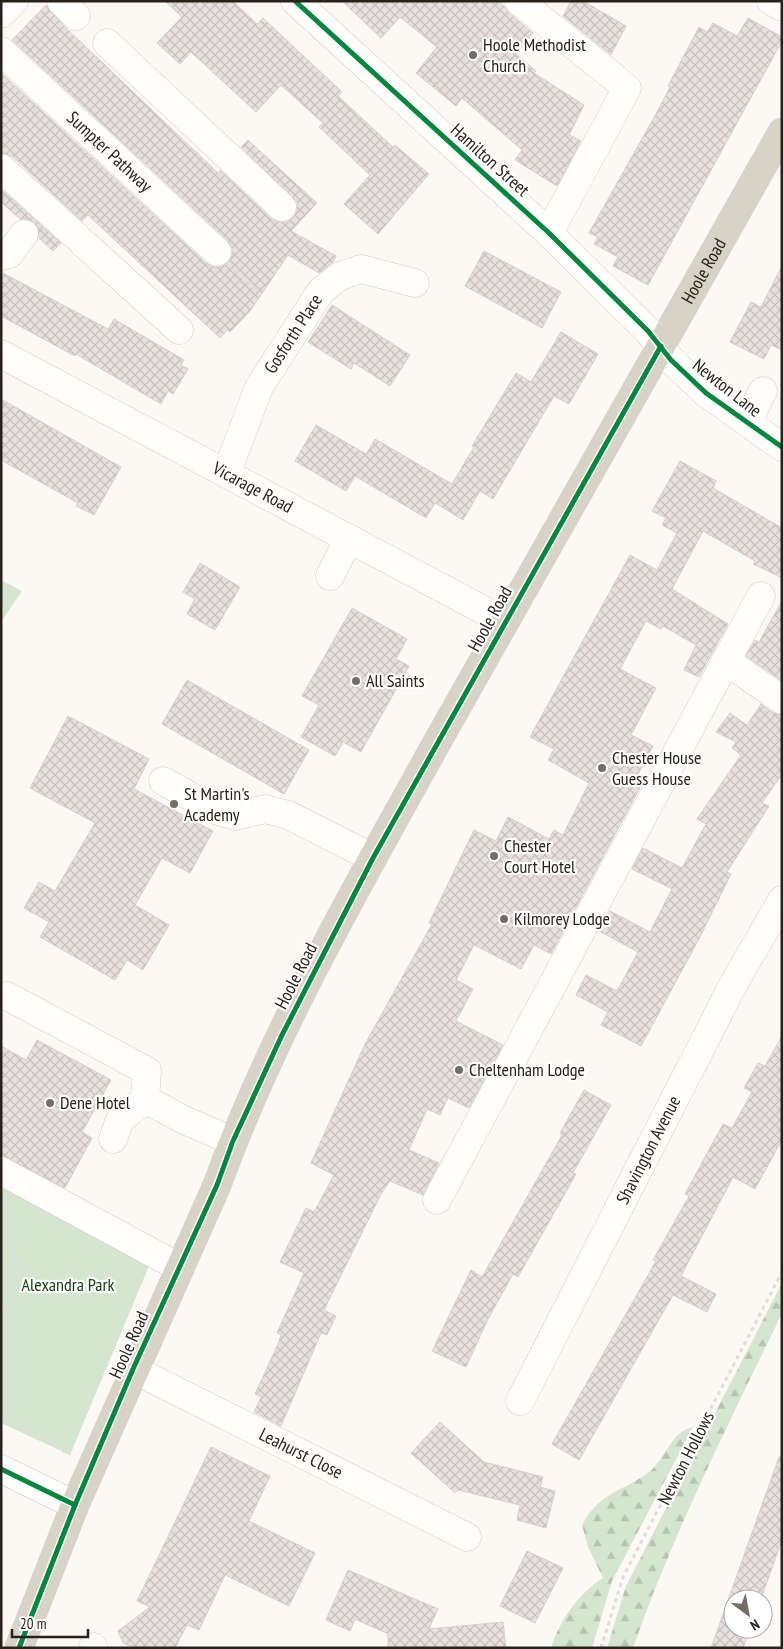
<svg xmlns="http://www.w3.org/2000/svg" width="783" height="1649" viewBox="0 0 783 1649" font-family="'PT Sans Narrow',sans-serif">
<defs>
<pattern id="forest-firs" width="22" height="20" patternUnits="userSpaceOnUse" patternTransform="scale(1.25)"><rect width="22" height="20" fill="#d4e6cf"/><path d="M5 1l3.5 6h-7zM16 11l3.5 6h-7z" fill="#b6c5b1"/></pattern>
<pattern id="building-cross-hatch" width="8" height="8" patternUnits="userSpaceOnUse" patternTransform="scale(1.25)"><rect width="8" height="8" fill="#e8e0de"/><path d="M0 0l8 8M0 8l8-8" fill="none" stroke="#c7c0be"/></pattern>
</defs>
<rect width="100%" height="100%" fill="#fcf8f4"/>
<g fill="#d4e6cf">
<path d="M1,580L22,591L1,622Z"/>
<path d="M1,1171L154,1254L70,1455L1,1423Z"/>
</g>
<g fill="url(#forest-firs)">
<path d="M782,1283V1313C729,1423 673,1533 633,1648H607L626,1586Z"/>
<path d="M693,1427L612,1581L592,1648H551C560,1620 578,1594 603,1578L588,1547L582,1525C601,1491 620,1493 648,1473C665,1460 671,1431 693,1427Z"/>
</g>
<g fill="url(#building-cross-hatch)" stroke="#d6cfcd">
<path d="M165,1H233L257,24L263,18L342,92L338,96L393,147L395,145L429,174L378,234L344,204L370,175L319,127L323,123L281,85L256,112L191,52L180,64L157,43L182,17Z"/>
<path d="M342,1H499L504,6L509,13L533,33L516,54L536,71L534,73L584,105L569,135L581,141L557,186L515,160L522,150L462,98L456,106L416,73L437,47L400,17L381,38Z"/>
<path d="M571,1H583L626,26L611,55L563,16Z"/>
<path d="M46,5L65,27L218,173L220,170L272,219L279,222H287L293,218L297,211V202L241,147L248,140L317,203L291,231L336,256L333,262L319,273L288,255L250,311L230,332L227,330L220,338L88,215L82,221L12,156L1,153V73L206,263L213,267H221L228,263L232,256V248L228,241L12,40Z"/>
<path d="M748,18L782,37V41L648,285L613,266L618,257L594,244L598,237L589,233L656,114L670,87L668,86L699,27L707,32L713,23L737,36Z"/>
<path d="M1,189L61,243L53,251L39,238L38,228L34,222L26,219H20L1,202Z"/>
<path d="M484,251L561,292L542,328L465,286Z"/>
<path d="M782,266V350L771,345L764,359L730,342L751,302L761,307Z"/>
<path d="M1,272L108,329L114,319L184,360L181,365L188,369L173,394L168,391L161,404L76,354L75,356L1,316Z"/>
<path d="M332,305L410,355L390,386L354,363L351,369L308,342Z"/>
<path d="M561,332L598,354L569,404L554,396L493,499L480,491L463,520L435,503L426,518L355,476L346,491L295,461L316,425L366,454L375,439L452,484L474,447L472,446L516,373L531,382Z"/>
<path d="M1,399L121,467L94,515L76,506L78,503L1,460Z"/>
<path d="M680,461L716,481L713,488L782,528V578L753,564L755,561L703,531L672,589L728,624L699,677L684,670L696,645L663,626L661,629L646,621L620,669L656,688L631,735L653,746L637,776L644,780L551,954L534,945L521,969L474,945L456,980L473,989L456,1021L503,1045L469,1108L448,1098L440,1115L427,1109L409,1150L439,1163L423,1195L390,1181L381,1194L324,1310L336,1316L327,1335L321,1333L281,1426L254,1412L261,1397L255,1394L278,1344L281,1335L277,1333L304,1273L280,1262L306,1208L314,1212L334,1175L311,1163L365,1044L432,924L429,923L474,830L496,841L508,817L549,839L554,830L563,835L589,783L548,760L554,749L530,737L630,555L657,570L677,533L662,525L666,518L652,511Z"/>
<path d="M200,563L240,587L215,630L187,614L195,599L183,592Z"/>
<path d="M782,601V681L746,656L755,640L759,642Z"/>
<path d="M352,608L407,639L396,659L409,666L361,752L343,742L335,756L301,737L319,705L302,696Z"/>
<path d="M187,680L309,750L284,794L162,724Z"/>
<path d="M761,704L773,713L782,715V774L762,803L769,806L727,872L731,874L700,937L641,1046L601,1025L608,1012L576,995L586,975L617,991L638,952L599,931L610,911L650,932L672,889L632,869L643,848L682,868L706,824L697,819L741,755L732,748L736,742L716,732L730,713L747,725Z"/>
<path d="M68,716L149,759L134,789L213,831L190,873L162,858L135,905L169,925L143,970L127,960L115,980L40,937L49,922L24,908L39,882L55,891L95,823L30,788Z"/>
<path d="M782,1036V1140L755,1189L733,1177L681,1276L716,1294L707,1312L673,1295L579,1460L552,1444L656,1261L653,1260L689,1196L685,1194L723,1124L732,1128L752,1092L744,1088L758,1063L765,1066Z"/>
<path d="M37,1040L111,1080L82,1132L92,1138L65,1188L1,1155V1046L26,1060Z"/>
<path d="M584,1090L611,1105L573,1173L576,1174L518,1277L513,1274L488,1319L466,1367L432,1351L471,1270L482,1277L562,1135L560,1133Z"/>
<path d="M440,1422L484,1462L543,1477L540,1487L555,1491L546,1528L517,1520L520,1505L458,1490L455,1493L411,1453Z"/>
<path d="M211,1447L270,1476L249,1521L315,1553L289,1606L225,1575L199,1630L187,1625L175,1648H135L123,1643L118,1631L150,1607L137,1601Z"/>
<path d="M779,1457H782V1540L761,1599H733V1629H750L743,1648H711Z"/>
<path d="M527,1551L563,1568L535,1623L500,1606Z"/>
<path d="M348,1570L438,1609L429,1629L503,1622L506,1648H388V1634L355,1619L350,1631L326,1620Z"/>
</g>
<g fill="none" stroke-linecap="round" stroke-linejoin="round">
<g stroke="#d0cbc6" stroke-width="29">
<g id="minor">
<path d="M61,1L76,16"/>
<path d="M295,1L549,233L648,331L671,360L706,393L782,447"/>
<path d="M519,1L627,88L549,233"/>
<path d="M771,1L782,7"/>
<path d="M1,14L14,1"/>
<path d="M107,43L282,207"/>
<path id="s1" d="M1,51L217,252"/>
<path d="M1,168L179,330"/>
<path d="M1,256L9,254L24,234"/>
<path id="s2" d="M1,354L504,621"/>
<path d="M747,422L763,391"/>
<path id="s3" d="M227,472L259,387L321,291L340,276L361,269L415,283"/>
<path d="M330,576L349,538"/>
<path d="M726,661L761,596"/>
<path d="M163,781L215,810L236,816L265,809L288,815L373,858"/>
<path d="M7,996L147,1071L145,1099"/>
<path d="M113,1139L120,1120L145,1099L184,1120L233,1141"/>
<path d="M1,1171L179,1267"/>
<path d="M437,1200L726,661L782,700"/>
<path id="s4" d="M133,1369L467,1537"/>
<path id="s5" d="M520,1401L734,983L782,900"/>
<path d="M1,1469L75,1505"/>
<path d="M93,1648V1647"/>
</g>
</g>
<g stroke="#d7d5d2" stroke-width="29">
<g id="highway">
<path id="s6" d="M19,1648L75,1505L217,1185C273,1031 357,887 436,744C550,539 668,337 782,132"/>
</g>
</g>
<g stroke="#dddddb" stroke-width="3" stroke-dasharray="4 4" stroke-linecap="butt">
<path d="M235,270L259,292"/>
<path d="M1,1251L29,1268L1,1317"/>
<path d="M1,1414L70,1455"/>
<path d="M601,1648L623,1577L782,1272"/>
</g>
<use href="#minor" stroke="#fffefd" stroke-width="28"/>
<use href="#highway" stroke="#d8d3c7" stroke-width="28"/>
<g stroke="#fff" stroke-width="8">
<g id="cycleway">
<path d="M295,1L549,233L648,331L671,360L706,393L782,447"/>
<path d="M1,1469L75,1505"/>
<path d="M19,1648L75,1505L133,1369L217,1185L233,1141L282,1035L373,858L661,346"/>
</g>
</g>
<use href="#cycleway" stroke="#00873e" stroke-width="5"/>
</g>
<g fill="#726d67" stroke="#fff" stroke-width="2">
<circle cx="473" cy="55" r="5"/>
<circle cx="356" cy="681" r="5"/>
<circle cx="602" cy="768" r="5"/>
<circle cx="174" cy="804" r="5"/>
<circle cx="494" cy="856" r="5"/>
<circle cx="504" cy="919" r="5"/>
<circle cx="459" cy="1070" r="5"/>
<circle cx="50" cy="1103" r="5"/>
</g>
<g text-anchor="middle" stroke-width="4.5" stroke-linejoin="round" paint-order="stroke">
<g font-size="18" fill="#28221b" stroke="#fff" text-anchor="start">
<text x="483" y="51">Hoole Methodist<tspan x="483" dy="21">Church</tspan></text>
<text x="366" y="687">All Saints</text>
<text x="612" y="764">Chester House<tspan x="612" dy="21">Guess House</tspan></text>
<text x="184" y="800">St Martin's<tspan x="184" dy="21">Academy</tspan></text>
<text x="504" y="852">Chester<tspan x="504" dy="21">Court Hotel</tspan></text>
<text x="514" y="925">Kilmorey Lodge</text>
<text x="469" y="1076">Cheltenham Lodge</text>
<text x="60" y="1109">Dene Hotel</text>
</g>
<g font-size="18" fill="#28221b" stroke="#fff">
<text dy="6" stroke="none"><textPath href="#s1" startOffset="148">Sumpter Pathway</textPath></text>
<text transform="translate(490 160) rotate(42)" y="6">Hamilton Street</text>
<text dy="6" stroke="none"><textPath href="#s6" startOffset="1540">Hoole Road</textPath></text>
<text dy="6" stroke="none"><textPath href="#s3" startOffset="154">Gosforth Place</textPath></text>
<text transform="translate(727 388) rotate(38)" y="6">Newton Lane</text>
<text dy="6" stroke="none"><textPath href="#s2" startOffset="285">Vicarage Road</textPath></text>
<text transform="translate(490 619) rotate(-61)" y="6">Hoole Road</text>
<text transform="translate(296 976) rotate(-63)" y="6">Hoole Road</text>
<text dy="6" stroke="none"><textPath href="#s5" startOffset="282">Shavington Avenue</textPath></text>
<text transform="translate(129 1345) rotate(-66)" y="6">Hoole Road</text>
<text dy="6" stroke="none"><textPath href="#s4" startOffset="188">Leahurst Close</textPath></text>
<text transform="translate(686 1458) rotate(-63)" y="6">Newton Hollows</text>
</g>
<g font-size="18" fill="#114212" stroke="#fff">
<text x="68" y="1291">Alexandra Park</text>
</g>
</g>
<rect width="783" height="1649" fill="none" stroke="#28221b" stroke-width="5"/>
<g transform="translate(748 1614) rotate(148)"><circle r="24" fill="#ffffff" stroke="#a9a7a4"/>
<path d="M0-4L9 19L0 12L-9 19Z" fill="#726d67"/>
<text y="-8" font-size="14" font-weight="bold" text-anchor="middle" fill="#28221b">N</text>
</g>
<path d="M12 1629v8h76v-8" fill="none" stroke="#28221b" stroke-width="2.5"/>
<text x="20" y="1629" font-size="15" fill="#28221b" stroke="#ffffff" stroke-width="4" paint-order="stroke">20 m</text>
</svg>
